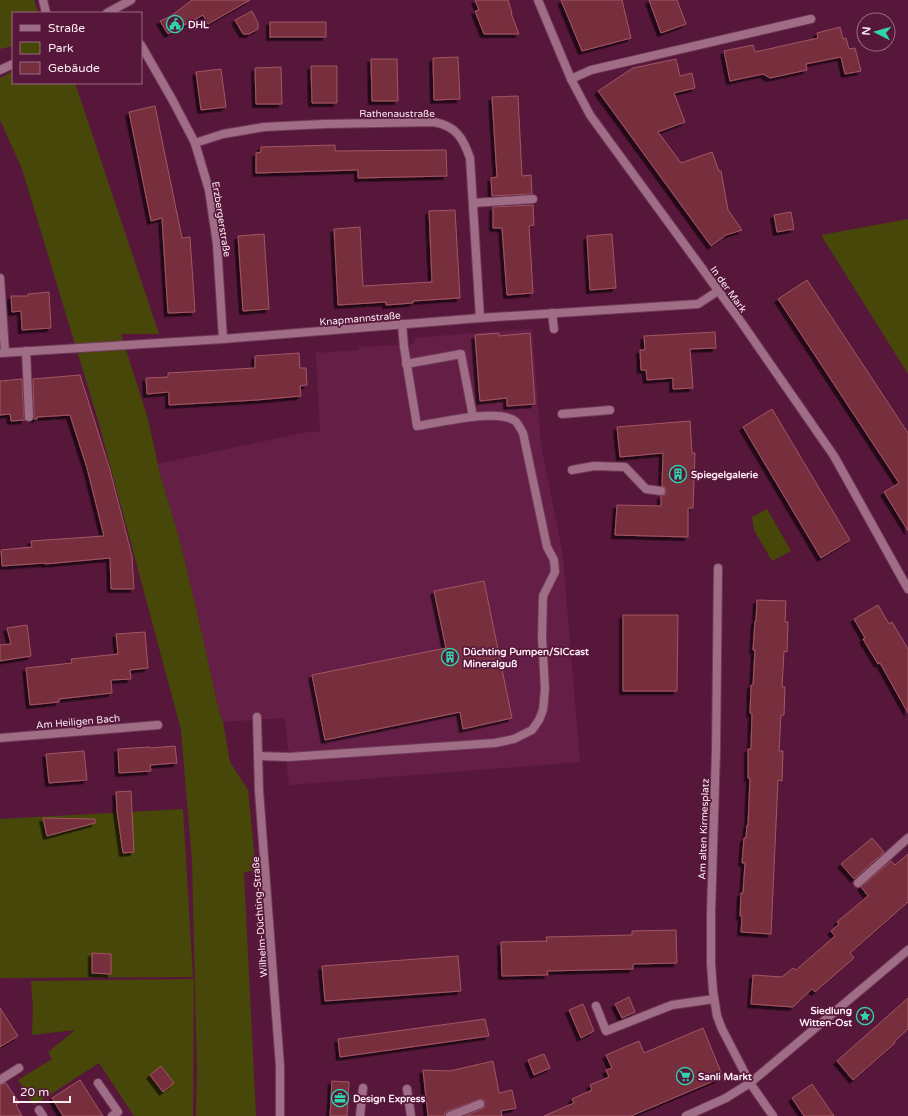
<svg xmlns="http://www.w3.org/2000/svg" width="908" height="1116" viewBox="0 0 908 1116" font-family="'Varela Round',sans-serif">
<defs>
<filter id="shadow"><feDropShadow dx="-3.5" dy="3.5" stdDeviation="0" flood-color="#0009"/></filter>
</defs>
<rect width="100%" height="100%" fill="#57173b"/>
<path fill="#651f46" d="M532,329L541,445L563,556L580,762L289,785L286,759H289L285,718L223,722L219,711L197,612L180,541L157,464L312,431L313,432L320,431L316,353L359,350V347L414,344V338L472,333Z"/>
<g fill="#474709">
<path d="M0,0H34L38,13H13V46L0,49Z"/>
<path d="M13,71V83H75L159,334H121L148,419L160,474L180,541L197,612L219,711L223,722L230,762L248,790L256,870L244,872L256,1116H196L197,1070L192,861L181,730L98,420L22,169L0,120V78Z"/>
<path d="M908,219V374L821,235Z"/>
<path d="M767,509L791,551L772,561L754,530L752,517Z"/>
<path d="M183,809L193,977L0,978V819Z"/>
<path d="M194,979L193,1116H134L99,1063L34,1105L18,1080L52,1059L48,1052L75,1030L32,1035L33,1008L31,981Z"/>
</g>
<g fill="#772f3e" stroke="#a35663" filter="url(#shadow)">
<path d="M192,0H250L208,24L203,15L168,34L160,21L171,16Z"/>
<path d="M475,0H508L512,13H511L519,34H484L475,11L479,10Z"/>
<path d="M561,0H622L631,38L582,51Z"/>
<path d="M649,0H677L686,24L661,33Z"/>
<path d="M252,11L258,23V29L249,34H243L235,20Z"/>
<rect x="270" y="22" width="56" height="15"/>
<path d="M840,27L843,39L846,38L849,49L855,48L861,71L845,74L841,57L806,64L807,70L770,78L763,74L730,81L724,51L753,45L755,52L818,38L817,33Z"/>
<path d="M458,57L460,99L434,100L433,58Z"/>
<path d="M371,59H397L398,101H372Z"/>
<path d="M676,59L680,76L692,73L695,88L674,93L685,122L658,132L681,163L712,152L719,171H721L728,210L742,230L726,235L711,246L598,91L633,68Z"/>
<path d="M311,66H337V103H312Z"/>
<path d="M281,67L282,104H256L255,68Z"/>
<path d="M221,69L226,107L201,110L196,72Z"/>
<path d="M518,96L522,176L531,175L532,194L492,196L491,178L497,177L492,97Z"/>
<path d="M155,106L182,238L190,237L195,312L168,313L162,218L151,221L129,112Z"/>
<path d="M335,145V151L446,150L447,176L358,178V170L256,173V153L261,152V147Z"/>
<path d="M533,205L534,225L529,226L533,293L507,295L502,228H493V207Z"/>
<path d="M455,210L460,298L413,301V303L386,305V302L338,305L334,229L360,227L363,286L432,282L429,211Z"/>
<path d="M791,212L794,229L777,232L774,215Z"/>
<path d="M264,234L269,309L243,311L238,236Z"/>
<path d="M612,234L616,288L590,290L587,236Z"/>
<path d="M807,280L908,433V531L884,492L899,483L778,299Z"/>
<path d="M49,292L51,328L22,330L21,311L12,312L11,296H28V294Z"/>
<path d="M715,332L716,348L690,349L693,388L673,389V378L647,380L646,370H641L640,350H645L644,336Z"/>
<path d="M499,333V336L530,333L535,404L507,406V398L480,401L475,335Z"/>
<path d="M299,353L300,368H306L307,385L300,386L301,396L257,400L169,405V392L147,394L146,378L168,377V373L255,368V356Z"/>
<path d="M80,375L110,470L132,556L134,589H111L110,558L45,564V563L2,566L1,550L32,547L31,541L104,536L87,468L70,415L37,417V419H34L33,379Z"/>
<path d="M22,379L24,417L25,420L11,421L10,414L0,415V381Z"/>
<path d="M772,409L850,540L821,558L743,427Z"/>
<path d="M690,421L692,453H695L693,508H688V537L615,535L617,505L661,506V496L665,495L666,491L665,487L662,486L663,453L620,457L617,427Z"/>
<path d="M484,581L512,718L463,729L460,712L325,740L312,675L446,648L434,591Z"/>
<path d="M757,600L786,601L785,622H788L787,652L784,651L782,687H785L784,715H781L779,751H783L782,781L778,780L771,934L741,932L742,917L740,916L741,893H743L745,863H742L744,838H746L747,825H748L750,778H748V749H751L752,714L750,713L751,685H753L755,650H753L755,621H756Z"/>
<path d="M878,605L889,624L892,622L908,649V713L880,663L878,664L863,639L865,638L854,619Z"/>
<path d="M623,615H678L677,691H623Z"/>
<path d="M27,625L31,656L0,661V645L11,644L7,628Z"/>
<path d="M145,632L148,668L130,670L131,679L111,680L112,693L59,699V702L30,705L26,668L72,663L71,659L118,654L116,634Z"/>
<path d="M175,746L177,763L150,765L151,771L119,773L118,749L150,747V748Z"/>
<path d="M84,751L87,780L49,783L46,754Z"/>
<path d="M131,791L134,852L123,853L117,811L116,792Z"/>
<path d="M43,818L95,819V823L47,836Z"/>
<path d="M872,838L884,852L854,879L841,864Z"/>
<path d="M908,854V902L850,953L854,958L815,992L812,989L793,1007L751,1004L753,975L782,977L793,968L796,970L835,936L831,931L839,924L837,922L868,896L861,887L891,861L895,865Z"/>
<path d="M676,930L677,963L633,964V969L547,971L548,975L502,976L501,942L547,941L546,937L632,935V931Z"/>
<path d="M92,953L111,954V974L92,973Z"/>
<path d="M458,956L461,991L325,1001L322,966Z"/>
<path d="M629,997L635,1012L622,1018L615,1004Z"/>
<path d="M908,998V1029L894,1042L895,1043L853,1080L837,1061Z"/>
<path d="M583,1004L594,1031L581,1038L569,1010Z"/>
<path d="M0,1008L18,1036L0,1047Z"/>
<path d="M485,1019L489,1036L340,1057L338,1039Z"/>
<path d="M703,1028L723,1077L631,1116H544L574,1103L572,1099L592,1090L590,1085L609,1077L606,1070L612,1068L606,1055L639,1041L644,1053Z"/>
<path d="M544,1054L550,1068L534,1075L528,1060Z"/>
<path d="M493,1061L499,1093L512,1090L516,1108L501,1111L502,1116H465L484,1108L485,1102L484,1100L480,1099L448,1111L445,1113V1116H428L423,1070L450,1071Z"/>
<path d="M161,1066L174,1083L163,1092L150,1075Z"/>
<path d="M80,1080L103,1116H63L52,1098Z"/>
<path d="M332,1081L349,1082L347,1116H330Z"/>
<path d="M6,1083L19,1103L16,1105L22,1116H0V1085Z"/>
<path d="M812,1084L834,1116H804L792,1098Z"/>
</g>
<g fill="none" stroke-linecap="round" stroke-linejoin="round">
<g stroke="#713958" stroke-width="10">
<g id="service">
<path d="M571,79L591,70L811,19"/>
<path d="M473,203L533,199"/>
<path d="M0,278L5,352"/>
<path d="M552,313L554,329"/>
<path d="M26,351L29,417"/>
<path d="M406,364L461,354L473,417"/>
<path d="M562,414L610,410"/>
<path d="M572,470L594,466L625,467L646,489L661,491"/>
<path d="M258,756L289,757L495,743L514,739L532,730L539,720L543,710L545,689L542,637L543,596L555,572L554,560L547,547L523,433C521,430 518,423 515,421C497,408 439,423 417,426L404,347L402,324"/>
<path d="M858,883L908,838"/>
<path d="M596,1006L606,1031L672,1005L714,999"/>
<path d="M0,1080L19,1068"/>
<path d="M98,1083L118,1112L112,1116"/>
<path d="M407,1089L411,1116"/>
<path d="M39,1110L43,1116"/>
<path d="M360,1116L363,1088"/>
<path d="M450,1116L480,1104"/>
</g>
</g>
<g stroke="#713958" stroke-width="10">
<g id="minor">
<path d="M43,0L46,13"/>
<path d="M538,0L571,79L590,115L739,319L834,456L908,589"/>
<path d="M107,13L131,0"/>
<path d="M141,45L173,101L195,143L209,190L217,244L223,339"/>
<path d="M0,70L13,64"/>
<path d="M195,143L223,134L264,127L325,124L434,122C456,126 463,138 470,158L480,318"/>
<path d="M0,353L223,339L480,318L698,304L718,291"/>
<path d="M718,568L716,751L711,913V964L713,991L717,1016L722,1029L750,1083L773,1116"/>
<path d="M257,717L259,791L280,1066V1116"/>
<path d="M0,738L158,725"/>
<path d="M686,1116L726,1098L750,1083L908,950"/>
</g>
</g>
<use href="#service" stroke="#9f6d85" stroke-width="8"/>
<use href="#minor" stroke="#9f6d85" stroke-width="8"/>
</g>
<defs>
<g id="civic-ring" transform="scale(0.9)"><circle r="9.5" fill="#57173b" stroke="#32d4a9" stroke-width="1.5"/><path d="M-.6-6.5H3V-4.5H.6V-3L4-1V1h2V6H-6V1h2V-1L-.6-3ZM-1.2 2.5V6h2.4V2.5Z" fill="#32d4a9"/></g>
<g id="building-ring" transform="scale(0.9)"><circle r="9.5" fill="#57173b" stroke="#32d4a9" stroke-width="1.5"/><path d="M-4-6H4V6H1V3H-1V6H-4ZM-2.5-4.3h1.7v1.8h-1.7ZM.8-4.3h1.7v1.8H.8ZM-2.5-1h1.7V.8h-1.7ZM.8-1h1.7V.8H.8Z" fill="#32d4a9"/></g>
<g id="sight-ring" transform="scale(0.9)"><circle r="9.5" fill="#57173b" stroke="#32d4a9" stroke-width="1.5"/><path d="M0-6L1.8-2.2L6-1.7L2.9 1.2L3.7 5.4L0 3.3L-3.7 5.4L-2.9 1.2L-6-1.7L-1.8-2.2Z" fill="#32d4a9"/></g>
<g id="supermarket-ring" transform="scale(0.9)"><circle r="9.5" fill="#57173b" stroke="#32d4a9" stroke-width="1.5"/><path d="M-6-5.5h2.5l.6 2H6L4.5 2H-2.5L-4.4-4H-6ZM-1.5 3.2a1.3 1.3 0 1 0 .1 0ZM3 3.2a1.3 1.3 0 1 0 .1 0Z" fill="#32d4a9"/></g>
<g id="office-ring" transform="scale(0.9)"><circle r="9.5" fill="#57173b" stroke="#32d4a9" stroke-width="1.5"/><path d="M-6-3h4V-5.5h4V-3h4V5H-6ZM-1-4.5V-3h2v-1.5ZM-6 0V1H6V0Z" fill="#32d4a9"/></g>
</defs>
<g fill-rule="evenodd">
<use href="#civic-ring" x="175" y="24"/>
<use href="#building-ring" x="678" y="474"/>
<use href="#building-ring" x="450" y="657"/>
<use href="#sight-ring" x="865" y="1016"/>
<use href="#supermarket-ring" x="685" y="1076"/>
<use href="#office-ring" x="340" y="1098"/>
</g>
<g text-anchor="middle" stroke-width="3.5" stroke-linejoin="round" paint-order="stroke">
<g font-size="10" font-weight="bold" fill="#faeaf1" stroke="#57173b" text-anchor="start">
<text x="188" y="28">DHL</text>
<text x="691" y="478">Spiegelgalerie</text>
<text x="463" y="655">Düchting Pumpen/SICcast<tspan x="463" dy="12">Mineralguß</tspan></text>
<text x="852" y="1014" text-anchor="end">Siedlung<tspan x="852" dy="12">Witten-Ost</tspan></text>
<text x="698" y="1080">Sanli Markt</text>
<text x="353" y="1102">Design Express</text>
</g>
<g font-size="10" fill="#faeaf1" stroke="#57173b">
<text x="397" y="117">Rathenaustraße</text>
<text transform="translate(222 219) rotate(81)" y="4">Erzbergerstraße</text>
<text transform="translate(729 289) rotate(54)" y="4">In der Mark</text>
<text transform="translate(360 318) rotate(-5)" y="4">Knapmannstraße</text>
<text transform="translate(78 721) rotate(-5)" y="4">Am Heiligen Bach</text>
<text transform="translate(703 829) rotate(-88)" y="4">Am alten Kirmesplatz</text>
<text transform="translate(259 917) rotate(-94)" y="4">Wilhelm-Düchting-Straße</text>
</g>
</g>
<rect x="12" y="12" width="130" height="72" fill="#57173b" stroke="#986b84"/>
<rect x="20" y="25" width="20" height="6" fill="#9f6d85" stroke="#986b84"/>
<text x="48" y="32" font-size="12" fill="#faeaf1">Straße</text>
<rect x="20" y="42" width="20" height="12" fill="#474709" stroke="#986b84"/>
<text x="48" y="52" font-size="12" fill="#faeaf1">Park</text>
<rect x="20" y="62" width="20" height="12" fill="#772f3e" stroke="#986b84"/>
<text x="48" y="72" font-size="12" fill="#faeaf1">Gebäude</text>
<g transform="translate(876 32) rotate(276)"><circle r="19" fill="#57173b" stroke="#986b84"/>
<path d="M0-3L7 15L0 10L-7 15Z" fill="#32d4a9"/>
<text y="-6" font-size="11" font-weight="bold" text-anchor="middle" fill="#faeaf1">N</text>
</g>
<path d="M14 1096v6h56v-6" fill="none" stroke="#faeaf1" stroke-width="2"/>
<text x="20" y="1096" font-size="12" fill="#faeaf1" stroke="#57173b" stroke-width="3" paint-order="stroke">20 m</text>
</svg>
